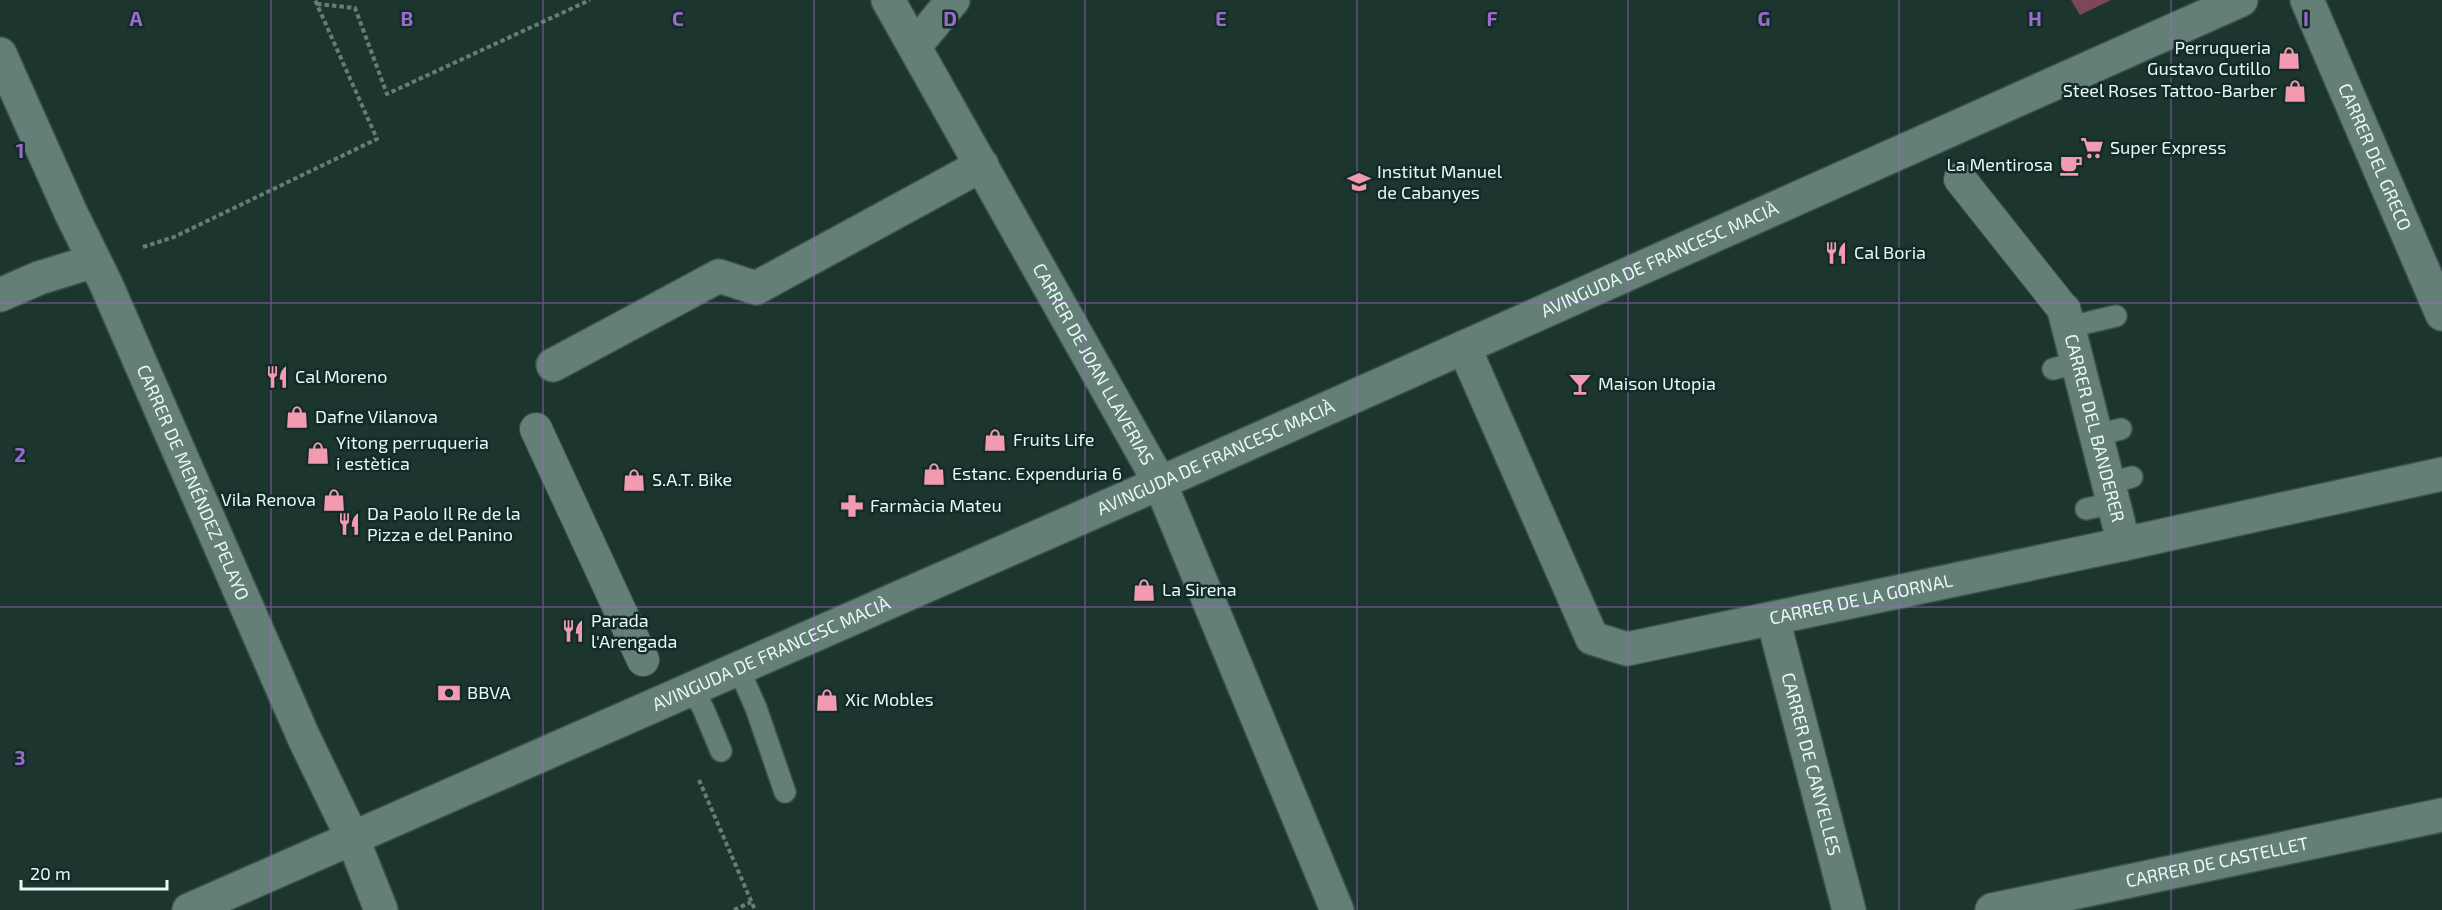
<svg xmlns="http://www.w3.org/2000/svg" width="2442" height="910" viewBox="0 0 2442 910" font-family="'Exo 2',sans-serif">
<rect width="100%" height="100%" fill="#1d352f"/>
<path fill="#7d4757" d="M2071,0H2111L2080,15Z"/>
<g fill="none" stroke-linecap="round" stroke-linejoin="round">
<g stroke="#3b524d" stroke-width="24">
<g id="service">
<path d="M2069,327L2116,316"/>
<path d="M2053,369L2079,362"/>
<path d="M2098,435L2121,429"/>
<path d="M2109,483L2132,477"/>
<path d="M2086,509L2114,503"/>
<path d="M738,667L756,708L785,792"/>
<path d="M691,687L703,708L721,751"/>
</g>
</g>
<g stroke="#3b524d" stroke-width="34">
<g id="pedestrian">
<path d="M1960,179L2064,310"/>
<path d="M536,429L643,660"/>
</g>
</g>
<g stroke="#3b524d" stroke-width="36">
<g id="minor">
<path id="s1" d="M888,0L1160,483L1337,910"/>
<path id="s2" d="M2307,0L2442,314"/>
<path d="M915,46L953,0"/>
<path id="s3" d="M0,54L71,213L106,284L304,738L352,837L381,910"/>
<path d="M0,295L39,278L94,261"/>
<path id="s4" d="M2064,310L2124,544"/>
<path id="s5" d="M1464,347L1592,638L1627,649L2124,544L2442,474"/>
<path d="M553,365L719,276L756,288L982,165"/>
<path id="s6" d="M1773,619L1849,910"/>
<path id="s7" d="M189,910L1160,483L2241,0"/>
<path id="s8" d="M1992,910L2442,815"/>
</g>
</g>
<g stroke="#677c77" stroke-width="4" stroke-dasharray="4.5 3" stroke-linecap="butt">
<path d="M317,4L355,8L387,94L590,0"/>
<path d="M143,247L174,237L377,139L315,0"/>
<path d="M699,780L755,910"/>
<path d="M734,910L751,902"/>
</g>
<use href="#service" stroke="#647e78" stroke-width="21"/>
<use href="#pedestrian" stroke="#647e78" stroke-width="32"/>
<use href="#minor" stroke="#647e78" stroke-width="33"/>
</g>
<path fill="none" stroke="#9c69cf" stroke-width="1.5" stroke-opacity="0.55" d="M271,0V910M543,0V910M814,0V910M1085,0V910M1357,0V910M1628,0V910M1899,0V910M2171,0V910M0,303H2442M0,607H2442"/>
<defs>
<g id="shop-bare" transform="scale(1.8)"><path d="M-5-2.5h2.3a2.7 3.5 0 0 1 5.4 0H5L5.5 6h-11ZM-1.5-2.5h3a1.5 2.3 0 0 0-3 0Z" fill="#f19ab2" stroke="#122b26" stroke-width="2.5" paint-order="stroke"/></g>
<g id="supermarket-bare" transform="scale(1.8)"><path d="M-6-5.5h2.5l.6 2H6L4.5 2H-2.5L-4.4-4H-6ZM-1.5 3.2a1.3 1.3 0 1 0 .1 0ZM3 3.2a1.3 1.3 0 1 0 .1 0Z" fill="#f19ab2" stroke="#122b26" stroke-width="2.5" paint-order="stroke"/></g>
<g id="cafe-bare" transform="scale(1.8)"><path d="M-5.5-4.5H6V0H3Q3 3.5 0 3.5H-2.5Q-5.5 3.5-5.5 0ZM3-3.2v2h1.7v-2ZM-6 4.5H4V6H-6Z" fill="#f19ab2" stroke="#122b26" stroke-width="2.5" paint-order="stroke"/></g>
<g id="school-bare" transform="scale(1.8)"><path d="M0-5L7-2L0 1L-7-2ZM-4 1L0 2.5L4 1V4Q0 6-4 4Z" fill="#f19ab2" stroke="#122b26" stroke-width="2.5" paint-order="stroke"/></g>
<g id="restaurant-bare" transform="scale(1.8)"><path d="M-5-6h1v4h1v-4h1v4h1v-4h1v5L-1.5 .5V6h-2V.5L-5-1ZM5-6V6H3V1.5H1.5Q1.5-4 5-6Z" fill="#f19ab2" stroke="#122b26" stroke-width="2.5" paint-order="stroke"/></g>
<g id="bar-bare" transform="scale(1.8)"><path d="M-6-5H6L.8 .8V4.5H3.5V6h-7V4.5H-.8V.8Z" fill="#f19ab2" stroke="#122b26" stroke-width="2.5" paint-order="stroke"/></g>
<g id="pharmacy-bare" transform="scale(1.8)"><path d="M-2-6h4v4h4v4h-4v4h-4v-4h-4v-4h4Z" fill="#f19ab2" stroke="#122b26" stroke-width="2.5" paint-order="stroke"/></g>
<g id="bank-bare" transform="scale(1.8)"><path d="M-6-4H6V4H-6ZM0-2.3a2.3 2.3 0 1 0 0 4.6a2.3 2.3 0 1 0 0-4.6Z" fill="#f19ab2" stroke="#122b26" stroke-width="2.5" paint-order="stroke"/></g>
</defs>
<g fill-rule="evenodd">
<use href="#shop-bare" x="2289" y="58"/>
<use href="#shop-bare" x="2295" y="91"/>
<use href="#supermarket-bare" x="2092" y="148"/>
<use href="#cafe-bare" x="2071" y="165"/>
<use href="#school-bare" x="1359" y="182"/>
<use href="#restaurant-bare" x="1836" y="253"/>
<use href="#restaurant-bare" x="277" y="377"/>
<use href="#bar-bare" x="1580" y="384"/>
<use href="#shop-bare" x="297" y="417"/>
<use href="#shop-bare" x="995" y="440"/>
<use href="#shop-bare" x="318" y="453"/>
<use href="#shop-bare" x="934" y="474"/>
<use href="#shop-bare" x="634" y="480"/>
<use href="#shop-bare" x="334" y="500"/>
<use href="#pharmacy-bare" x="852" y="506"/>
<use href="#restaurant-bare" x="349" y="524"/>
<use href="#shop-bare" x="1144" y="590"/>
<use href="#restaurant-bare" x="573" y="631"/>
<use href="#bank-bare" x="449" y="693"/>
<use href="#shop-bare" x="827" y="700"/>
</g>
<g text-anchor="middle" stroke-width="5" stroke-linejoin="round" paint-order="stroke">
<g font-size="18" fill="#e9f8f4" stroke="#122b26" text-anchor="start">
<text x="2271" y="54" text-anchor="end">Perruqueria<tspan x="2271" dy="21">Gustavo Cutillo</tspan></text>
<text x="2277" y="97" text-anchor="end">Steel Roses Tattoo-Barber</text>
<text x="2110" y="154">Super Express</text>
<text x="2053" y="171" text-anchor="end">La Mentirosa</text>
<text x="1377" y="178">Institut Manuel<tspan x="1377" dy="21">de Cabanyes</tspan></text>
<text x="1854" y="259">Cal Boria</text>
<text x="295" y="383">Cal Moreno</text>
<text x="1598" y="390">Maison Utopia</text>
<text x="315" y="423">Dafne Vilanova</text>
<text x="1013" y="446">Fruits Life</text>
<text x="336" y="449">Yitong perruqueria<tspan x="336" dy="21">i estètica</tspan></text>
<text x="952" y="480">Estanc. Expenduria 6</text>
<text x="652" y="486">S.A.T. Bike</text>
<text x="316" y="506" text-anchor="end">Vila Renova</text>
<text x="870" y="512">Farmàcia Mateu</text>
<text x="367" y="520">Da Paolo Il Re de la<tspan x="367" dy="21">Pizza e del Panino</tspan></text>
<text x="1162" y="596">La Sirena</text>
<text x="591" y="627">Parada<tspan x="591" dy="21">l'Arengada</tspan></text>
<text x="467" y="699">BBVA</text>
<text x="845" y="706">Xic Mobles</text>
</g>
<g font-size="18" fill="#e9f8f4" stroke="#122b26">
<text dy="6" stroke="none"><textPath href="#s2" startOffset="171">CARRER DEL GRECO</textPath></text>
<text dy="6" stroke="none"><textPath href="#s7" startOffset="1608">AVINGUDA DE FRANCESC MACIÀ</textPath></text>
<text dy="6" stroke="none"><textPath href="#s1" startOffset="418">CARRER DE JOAN LLAVERIAS</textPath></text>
<text dy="6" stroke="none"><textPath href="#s4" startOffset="122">CARRER DEL BANDERER</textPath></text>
<text dy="6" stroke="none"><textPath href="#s7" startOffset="1122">AVINGUDA DE FRANCESC MACIÀ</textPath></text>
<text dy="6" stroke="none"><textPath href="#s3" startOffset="470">CARRER DE MENÉNDEZ PELAYO</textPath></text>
<text dy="6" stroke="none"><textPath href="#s5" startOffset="594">CARRER DE LA GORNAL</textPath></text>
<text dy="6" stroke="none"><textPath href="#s7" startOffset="636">AVINGUDA DE FRANCESC MACIÀ</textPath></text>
<text dy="6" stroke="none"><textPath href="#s6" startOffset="150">CARRER DE CANYELLES</textPath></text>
<text dy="6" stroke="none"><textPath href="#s8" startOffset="230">CARRER DE CASTELLET</textPath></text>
</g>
</g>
<g font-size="20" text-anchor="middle" font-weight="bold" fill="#9c69cf" stroke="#122b26" stroke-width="5" stroke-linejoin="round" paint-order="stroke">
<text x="136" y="26">A</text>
<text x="407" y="26">B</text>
<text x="678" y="26">C</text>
<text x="950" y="26">D</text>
<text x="1221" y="26">E</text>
<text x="1492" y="26">F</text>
<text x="1764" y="26">G</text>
<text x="2035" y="26">H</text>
<text x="2306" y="26">I</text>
<text x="20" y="158">1</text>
<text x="20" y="462">2</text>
<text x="20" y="765">3</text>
</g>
<path d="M21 880v9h146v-9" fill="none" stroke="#e9f8f4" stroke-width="3"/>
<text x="30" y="880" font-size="18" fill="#e9f8f4" stroke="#122b26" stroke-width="4.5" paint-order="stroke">20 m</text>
</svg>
